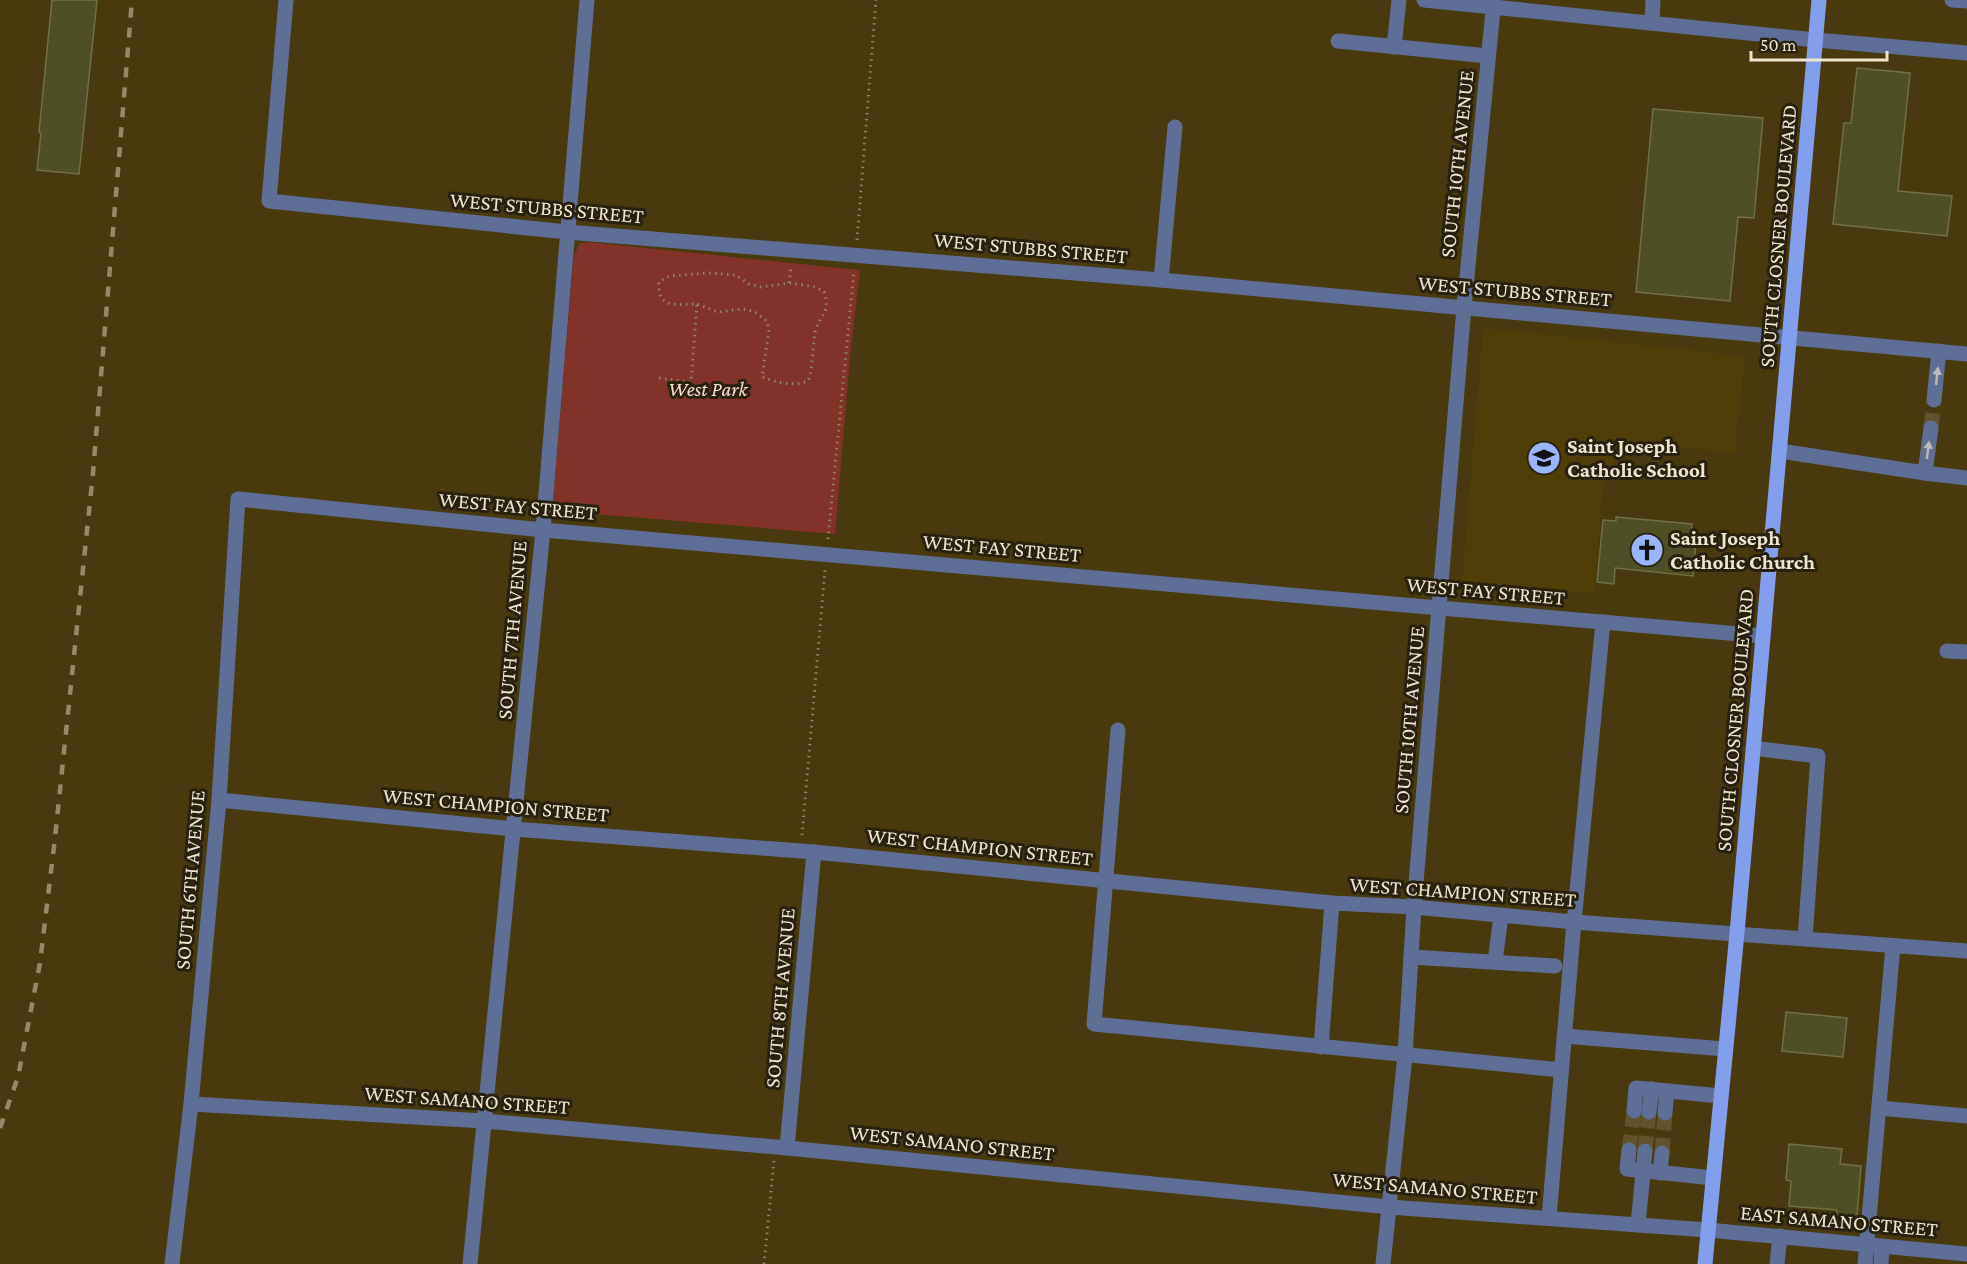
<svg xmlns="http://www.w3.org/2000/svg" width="1967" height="1264" viewBox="0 0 1967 1264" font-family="'Crimson Pro',serif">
<rect width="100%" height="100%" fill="#48390e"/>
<path fill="#503e07" d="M1483,328L1745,356L1735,452L1618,443L1615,466L1605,465L1594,593L1462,583Z"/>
<path fill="#823229" d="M587,242L860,270L851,347L835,534L558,511L553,500L574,255L580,243Z"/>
<g fill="#4f4f25" stroke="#707045" stroke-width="1.5">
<path d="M52,0H97L79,174L37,170L41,133L39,132Z"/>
<path d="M1857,68L1910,73L1898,191L1952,196L1947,236L1833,224L1844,123H1851Z"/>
<path d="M1653,109L1763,118L1754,218L1738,217L1730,301L1636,292Z"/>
<path d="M1616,517L1692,524L1691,531H1697L1693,576L1615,568L1614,584L1597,582L1603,520L1616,521Z"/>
<path d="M1786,1012L1847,1018L1843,1057L1782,1051Z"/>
<path d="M1789,1144L1842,1149L1840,1164L1861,1166L1857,1216L1836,1215L1837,1210L1789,1206L1791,1181L1786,1180Z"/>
</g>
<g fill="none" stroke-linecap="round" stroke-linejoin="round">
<g stroke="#61532b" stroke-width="15" stroke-dasharray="15 8" stroke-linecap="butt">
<path d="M1931,428L1934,400"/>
<path d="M1629,1150L1634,1111"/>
<path d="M1645,1151L1649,1112"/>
<path d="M1662,1153L1665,1113"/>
</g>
<g stroke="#918563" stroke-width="3" stroke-dasharray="1.5 4.5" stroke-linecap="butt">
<path d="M857,240L876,0"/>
<path d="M789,283L791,267"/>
<path d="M659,378L691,382L697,304C677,304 657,310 659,282L669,276L709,273L736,275L749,284L761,287L791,283L814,287L824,291C831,315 820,313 815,332L810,377L808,381C793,387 776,382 762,377L769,330L767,321L755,312L743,309L717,312L697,304"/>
<path d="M828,539L854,271"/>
<path d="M802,835L825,570"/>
<path d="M764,1264L774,1161"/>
</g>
<g stroke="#5f6e95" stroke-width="15">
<path d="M286,0L269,201L567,232L1161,280L1967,354"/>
<path d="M1424,0L1816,40L1967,53"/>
<path d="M1952,0L1967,1"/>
<path d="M1652,23L1653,0"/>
<path d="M1338,41L1488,56"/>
<path d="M1394,47L1399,0"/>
<path d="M1161,280L1175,127"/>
<path d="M1934,400L1939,351"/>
<path d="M1780,451L1925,473L1967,478"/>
<path d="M1925,473L1931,428"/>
<path d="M1947,651L1967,652"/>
<path d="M1118,730L1094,1024L1561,1070"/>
<path d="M1753,748L1818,756L1805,939"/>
<path d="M219,800L514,829L814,852L1332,903L1414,907L1574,922L1967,951"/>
<path d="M1411,957L1555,966"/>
<path d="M1495,962L1501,915"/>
<path d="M1564,1036L1725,1049"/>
<path d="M1321,1047L1332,903"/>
<path d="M191,1104L484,1121L787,1148L1389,1207L1708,1230L1967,1254"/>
<path d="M1879,1108L1967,1116"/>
<path d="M1634,1111L1636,1088L1721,1096"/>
<path d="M1649,1112L1652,1089"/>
<path d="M1665,1113L1667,1091"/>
<path d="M787,1148L814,852"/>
<path d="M1629,1150L1627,1169L1713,1178"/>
<path d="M1660,1173L1662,1153"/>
<path d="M1549,1218L1574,922L1603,622"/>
<path d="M1638,1225L1645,1151"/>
<path d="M172,1264L191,1104L219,800L238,499L543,530L1763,636"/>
<path d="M470,1264L543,530L587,0"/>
<path d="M1383,1264L1405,1056L1414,907L1464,307L1494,0"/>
<path d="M1777,1264L1780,1236"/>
<path d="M1865,1264L1893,946"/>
<path d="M1881,1264L1882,1246"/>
</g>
<path stroke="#829eed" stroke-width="15" d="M1705,1264L1737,933L1819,0"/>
<path stroke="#968968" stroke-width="4.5" stroke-dasharray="10 10" stroke-linecap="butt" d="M0,1128L18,1077L40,963L55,838L93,473L132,0"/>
</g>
<defs><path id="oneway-solid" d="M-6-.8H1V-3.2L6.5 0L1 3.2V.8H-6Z" transform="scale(1.5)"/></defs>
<g fill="#bcbbbb">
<use href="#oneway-solid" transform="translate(1937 376) rotate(-84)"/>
<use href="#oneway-solid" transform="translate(1928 450) rotate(-83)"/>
</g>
<defs>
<g id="school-disc" transform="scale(1.725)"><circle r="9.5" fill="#9bb5fd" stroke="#282110"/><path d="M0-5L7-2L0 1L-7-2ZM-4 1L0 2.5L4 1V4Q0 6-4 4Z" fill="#111"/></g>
<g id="church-disc" transform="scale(1.725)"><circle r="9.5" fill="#9bb5fd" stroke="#282110"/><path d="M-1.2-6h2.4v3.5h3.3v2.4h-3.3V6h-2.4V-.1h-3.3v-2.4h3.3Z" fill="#111"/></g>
</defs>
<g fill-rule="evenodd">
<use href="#school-disc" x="1544" y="458"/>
<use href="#church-disc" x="1647" y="550"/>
</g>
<g text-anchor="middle" stroke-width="6" stroke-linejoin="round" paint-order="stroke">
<g font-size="21" fill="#eee5cf" stroke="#282110">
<text transform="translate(1457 164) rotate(-84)" y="7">SOUTH 10TH AVENUE</text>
<text transform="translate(547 208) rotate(5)" y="7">WEST STUBBS STREET</text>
<text transform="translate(1778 236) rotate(-85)" y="7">SOUTH CLOSNER BOULEVARD</text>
<text transform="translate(1031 248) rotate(5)" y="7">WEST STUBBS STREET</text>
<text transform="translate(1515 291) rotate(5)" y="7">WEST STUBBS STREET</text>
<text transform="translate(518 506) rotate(5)" y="7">WEST FAY STREET</text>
<text transform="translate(1002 548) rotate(5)" y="7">WEST FAY STREET</text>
<text transform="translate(1486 591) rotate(5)" y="7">WEST FAY STREET</text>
<text transform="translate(512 630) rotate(-85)" y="7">SOUTH 7TH AVENUE</text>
<text transform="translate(1409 720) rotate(-85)" y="7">SOUTH 10TH AVENUE</text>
<text transform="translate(1735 720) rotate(-85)" y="7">SOUTH CLOSNER BOULEVARD</text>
<text transform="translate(496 805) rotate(5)" y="7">WEST CHAMPION STREET</text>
<text transform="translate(980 847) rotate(6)" y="7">WEST CHAMPION STREET</text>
<text transform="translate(190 880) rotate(-85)" y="7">SOUTH 6TH AVENUE</text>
<text transform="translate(1463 892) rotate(4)" y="7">WEST CHAMPION STREET</text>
<text transform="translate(780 998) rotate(-85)" y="7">SOUTH 8TH AVENUE</text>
<text transform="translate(467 1100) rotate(4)" y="7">WEST SAMANO STREET</text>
<text transform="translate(952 1143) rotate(6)" y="7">WEST SAMANO STREET</text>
<text transform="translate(1435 1188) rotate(5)" y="7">WEST SAMANO STREET</text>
<text transform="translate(1839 1221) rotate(5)" y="7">EAST SAMANO STREET</text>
</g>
<g font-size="21" font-style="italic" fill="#f9dbd6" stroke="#282110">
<text x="708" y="396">West Park</text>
</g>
<g font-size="21" font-weight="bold" fill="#eee5cf" stroke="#282110" text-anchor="start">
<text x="1567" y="453">Saint Joseph<tspan x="1567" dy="24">Catholic School</tspan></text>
<text x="1670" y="545">Saint Joseph<tspan x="1670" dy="24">Catholic Church</tspan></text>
</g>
</g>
<path d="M1751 51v9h136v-9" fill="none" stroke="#eee5cf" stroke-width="3"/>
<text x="1760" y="51" font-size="18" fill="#eee5cf" stroke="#282110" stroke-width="4.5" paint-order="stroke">50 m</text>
</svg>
